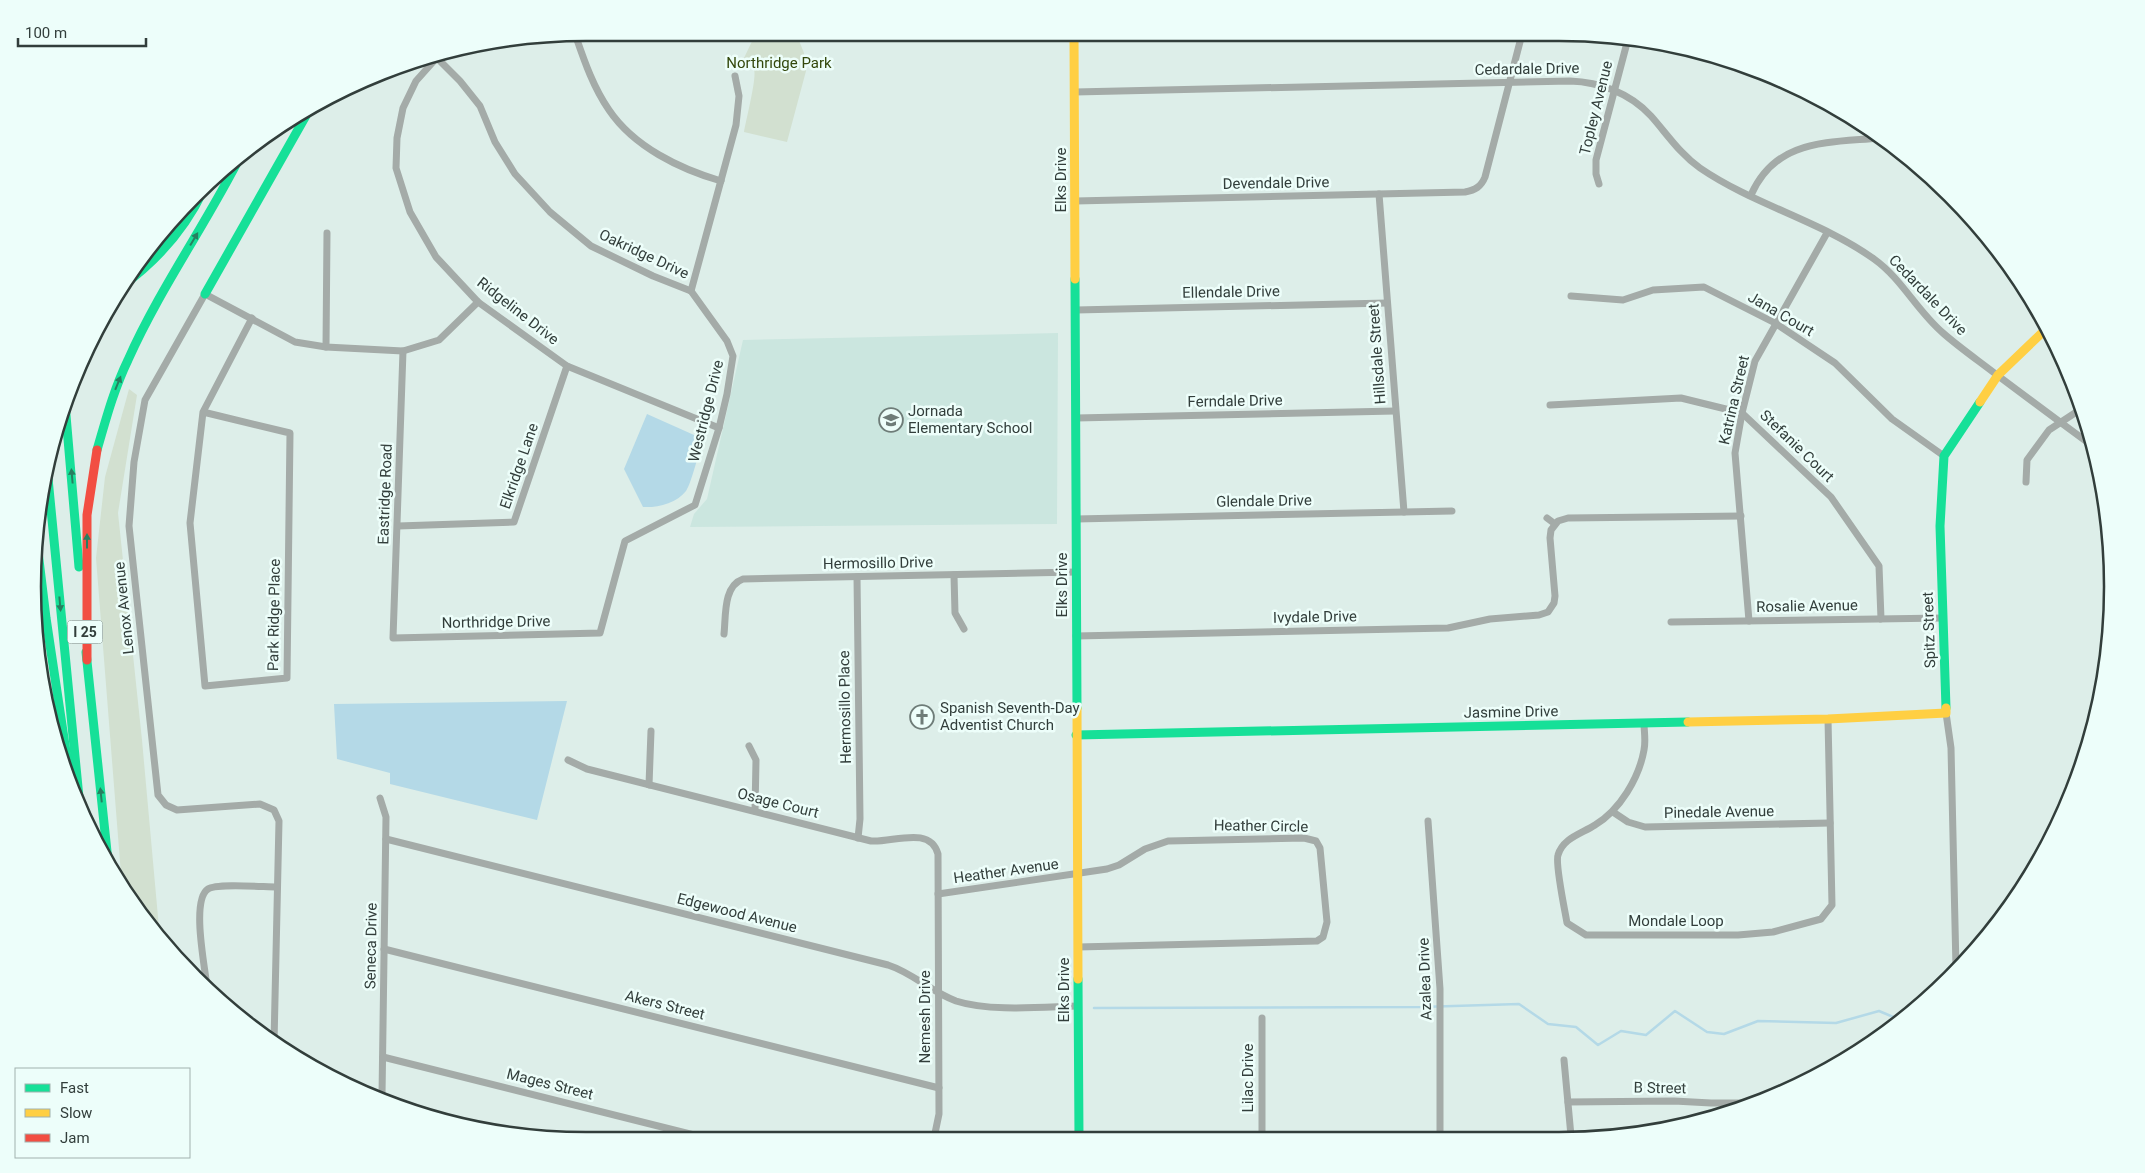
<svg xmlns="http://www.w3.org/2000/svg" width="2145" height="1173" viewBox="0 0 2145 1173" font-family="Roboto,sans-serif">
<rect width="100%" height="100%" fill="#ddeee9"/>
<path fill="#cbe6df" d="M1058,333L1057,524L690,527L694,514L707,499L743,340Z"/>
<g fill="#d2e0d0">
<path d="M756,33H796L804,53L806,71L787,142L744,132C746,120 757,77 754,70C752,65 747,61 744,58Z"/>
<path d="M129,389L137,395L118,513L142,740L160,939L122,887L96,558L105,477Z"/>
</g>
<g fill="#b4d9e7">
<path d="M647,414L703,439C699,451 692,482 686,491C677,503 657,508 643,507L624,469Z"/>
<path d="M567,701L537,820L390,784V773L337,759L334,704Z"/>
</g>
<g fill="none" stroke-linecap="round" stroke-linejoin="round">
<path stroke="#b4d9e7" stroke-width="2.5" d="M1094,1008L1421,1007L1519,1004L1548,1024L1576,1027L1598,1045L1621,1031L1646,1035L1675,1011L1707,1032L1724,1034L1758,1021L1836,1023L1879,1011L1898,1019"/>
<g stroke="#a4aba8" stroke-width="7">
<path d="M575,34C584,60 593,87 609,110C634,147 680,169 721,181"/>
<path d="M441,53L416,81L403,108L397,138L396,168L410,212L436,257L478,302L567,366L719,428"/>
<path d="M436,57L460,81L480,106L495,142L515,174L550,212L591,246L653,276L691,291"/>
<path d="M1075,92L1570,81C1600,82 1630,93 1651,116C1667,134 1680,154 1700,168C1754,205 1821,221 1874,259C1902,279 1917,311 1943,333C1960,348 1979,361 1997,375C2029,399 2061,423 2094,447"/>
<path d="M1599,184L1596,174V160L1628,39"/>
<path d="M1379,194L1404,512"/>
<path d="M1751,195C1776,139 1826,143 1879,138"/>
<path d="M1075,201L1465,192C1475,190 1481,187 1485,177L1522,34"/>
<path d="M1571,296L1623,300L1653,290L1704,287L1775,323L1835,363L1892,419L1944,456"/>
<path d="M1076,310L1387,303"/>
<path d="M326,347L327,233"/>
<path d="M403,351L393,638L600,633L625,541L695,505L719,428L727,394L733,356L727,341L691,291L736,125L739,96L735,76"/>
<path d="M1550,405L1681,398L1742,413L1831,497L1879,566L1881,619"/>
<path d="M203,412L290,433L287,678L205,686L190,523L203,412L252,318"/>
<path d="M1076,418L1395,411"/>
<path d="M2026,482L2027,460L2049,430L2081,409"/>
<path d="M1547,518L1555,524"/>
<path d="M1076,519L1452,511"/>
<path d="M398,526L514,522L567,366"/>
<path d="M954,575L955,613L964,629"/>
<path d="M857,577L860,819L858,838"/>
<path d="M1749,621L1735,453L1742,413L1755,361L1827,233"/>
<path d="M1671,622L1943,618"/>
<path d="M724,634C726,616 723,586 743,579L1076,572"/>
<path d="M1076,636L1448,628L1490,619L1539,615L1548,612L1554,603L1555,596L1550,538L1551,530L1558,521L1568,518L1741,516"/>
<path d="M1946,713L1951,748L1956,968"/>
<path d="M1644,723C1644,731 1646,741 1644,750C1639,778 1620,810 1595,825C1581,834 1563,838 1558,855C1555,864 1565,911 1567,923L1586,935H1738L1773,932L1821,919L1832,905L1828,719"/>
<path d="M749,746L756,760L755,811"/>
<path d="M568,760L587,769L871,841C892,843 930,825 938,854L939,1114L934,1138"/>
<path d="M649,785L651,731"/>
<path d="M380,798L386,817L382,1096"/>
<path d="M1613,812L1628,822L1645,827L1830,823"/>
<path d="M1428,821L1440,989V1136"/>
<path d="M386,839L888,965C913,973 931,992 956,1001C990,1012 1042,1007 1078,1006"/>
<path d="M938,894L1107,869L1119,865L1145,849L1168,841L1304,838L1316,841L1320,848L1327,922L1323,937L1317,941L1078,947"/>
<path d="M384,949L939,1088"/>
<path d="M207,987C205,967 191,900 208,889C217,883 264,887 277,887"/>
<path d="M1262,1018V1137"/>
<path d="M274,1043L279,821L274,810L260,804L177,810L166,805L158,795L129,526L134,462L145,400L205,294L295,342L326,347L403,351L439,340L478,302"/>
<path d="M383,1057L710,1139"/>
<path d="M1564,1060L1571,1136"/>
<path d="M1568,1102L1674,1101L1711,1103H1752"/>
</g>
<g stroke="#16e098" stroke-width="9">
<path d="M1075,279L1077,708"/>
<path d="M122,286C158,260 185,229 204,189"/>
<path d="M205,294L312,105"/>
<path d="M65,404L79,567"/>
<path d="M97,450C106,419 114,389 128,360C160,288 207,223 242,153"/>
<path d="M47,468L80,808"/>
<path d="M36,535L46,618L68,765"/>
<path d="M86,652L108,861"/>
<path d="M1946,708L1940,526L1944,456L1980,402"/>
<path d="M1076,735L1688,722"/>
<path d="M1078,979L1079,1138"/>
</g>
<g stroke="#ffcf43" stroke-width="9">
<path d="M1074,33L1075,279"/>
<path d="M1980,402L1998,375L2047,328"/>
<path d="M1077,708L1078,979"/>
<path d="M1688,722L1828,719L1946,713V708"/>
</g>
<path stroke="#f24e42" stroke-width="9" d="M87,660V515L97,450"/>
</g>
<defs><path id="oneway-solid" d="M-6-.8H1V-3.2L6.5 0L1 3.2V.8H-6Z" transform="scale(1.25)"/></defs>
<g fill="#277f60">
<use href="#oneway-solid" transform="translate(194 239) rotate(-59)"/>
<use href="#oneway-solid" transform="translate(118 383) rotate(-68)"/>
<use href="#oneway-solid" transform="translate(72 476) rotate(-95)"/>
<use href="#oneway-solid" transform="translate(87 541) rotate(-90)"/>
<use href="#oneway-solid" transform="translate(60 604) rotate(85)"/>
<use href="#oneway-solid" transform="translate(101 795) rotate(-96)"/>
</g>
<defs>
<g id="school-ring" transform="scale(1.25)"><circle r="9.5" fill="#edfefa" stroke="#6e7c78" stroke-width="1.5"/><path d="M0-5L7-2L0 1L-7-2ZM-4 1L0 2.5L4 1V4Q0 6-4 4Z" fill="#6e7c78"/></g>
<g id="church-ring" transform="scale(1.25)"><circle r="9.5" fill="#edfefa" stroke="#6e7c78" stroke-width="1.5"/><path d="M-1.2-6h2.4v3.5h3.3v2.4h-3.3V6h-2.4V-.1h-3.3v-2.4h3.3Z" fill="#6e7c78"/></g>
</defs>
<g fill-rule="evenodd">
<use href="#school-ring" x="891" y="420"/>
<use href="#church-ring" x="922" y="717"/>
</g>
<g text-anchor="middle" stroke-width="5" stroke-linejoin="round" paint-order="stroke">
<rect fill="#edfefa" stroke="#6a7874" stroke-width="1" x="67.5" y="620.5" width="35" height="23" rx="4"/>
<g font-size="14" font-weight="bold" fill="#323e3b">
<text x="85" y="637">I 25</text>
</g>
<g font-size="15" fill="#33480c" stroke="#edfefa">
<text x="779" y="68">Northridge Park</text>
</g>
<g font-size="15" fill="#323e3b" stroke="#edfefa">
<text transform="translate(1527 69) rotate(-1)" y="5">Cedardale Drive</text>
<text transform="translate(1596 108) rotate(-76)" y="5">Topley Avenue</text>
<text transform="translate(1061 180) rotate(-90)" y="5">Elks Drive</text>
<text transform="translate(1276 183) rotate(-1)" y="5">Devendale Drive</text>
<text transform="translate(644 254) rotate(25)" y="5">Oakridge Drive</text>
<text transform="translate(1231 292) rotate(-1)" y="5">Ellendale Drive</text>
<text transform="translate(1928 295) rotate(46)" y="5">Cedardale Drive</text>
<text transform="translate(518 311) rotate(38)" y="5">Ridgeline Drive</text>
<text transform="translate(1781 314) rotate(30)" y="5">Jana Court</text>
<text transform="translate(1377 354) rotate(-94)" y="5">Hillsdale Street</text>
<text transform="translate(1734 400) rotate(-77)" y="5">Katrina Street</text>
<text transform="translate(1235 401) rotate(-1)" y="5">Ferndale Drive</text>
<text transform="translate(706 411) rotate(-76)" y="5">Westridge Drive</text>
<text transform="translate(1797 446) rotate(44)" y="5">Stefanie Court</text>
<text transform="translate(519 466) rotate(-71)" y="5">Elkridge Lane</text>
<text transform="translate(385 494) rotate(-88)" y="5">Eastridge Road</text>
<text transform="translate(1264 501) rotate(-1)" y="5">Glendale Drive</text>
<text transform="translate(878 563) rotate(-1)" y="5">Hermosillo Drive</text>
<text transform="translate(1062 585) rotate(-90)" y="5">Elks Drive</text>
<text transform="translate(1807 606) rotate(-1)" y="5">Rosalie Avenue</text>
<text transform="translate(124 608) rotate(-96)" y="5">Lenox Avenue</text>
<text transform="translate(274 615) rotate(-89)" y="5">Park Ridge Place</text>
<text transform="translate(1315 617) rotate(-1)" y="5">Ivydale Drive</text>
<text transform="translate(496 622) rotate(-1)" y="5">Northridge Drive</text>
<text transform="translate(1929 630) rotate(-92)" y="5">Spitz Street</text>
<text transform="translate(845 707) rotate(-91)" y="5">Hermosillo Place</text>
<text transform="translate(1511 712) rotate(-1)" y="5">Jasmine Drive</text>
<text transform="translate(778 803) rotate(14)" y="5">Osage Court</text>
<text transform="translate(1719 812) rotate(-1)" y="5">Pinedale Avenue</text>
<text transform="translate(1261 826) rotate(1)" y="5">Heather Circle</text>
<text transform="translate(1006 871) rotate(-8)" y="5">Heather Avenue</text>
<text transform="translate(737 913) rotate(14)" y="5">Edgewood Avenue</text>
<text x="1676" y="926">Mondale Loop</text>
<text transform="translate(371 946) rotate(-89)" y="5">Seneca Drive</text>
<text transform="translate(1425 979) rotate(-92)" y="5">Azalea Drive</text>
<text transform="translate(1064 990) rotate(-90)" y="5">Elks Drive</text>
<text transform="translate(665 1005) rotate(14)" y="5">Akers Street</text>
<text transform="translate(925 1017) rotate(-90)" y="5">Nemesh Drive</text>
<text transform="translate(1248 1078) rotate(-90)" y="5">Lilac Drive</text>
<text transform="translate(550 1084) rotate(14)" y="5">Mages Street</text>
<text transform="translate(1660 1088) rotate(1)" y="5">B Street</text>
</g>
<g font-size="15" fill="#323e3b" stroke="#edfefa" text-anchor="start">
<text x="908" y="416">Jornada<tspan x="908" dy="17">Elementary School</tspan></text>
<text x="940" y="713">Spanish Seventh-Day<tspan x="940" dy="17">Adventist Church</tspan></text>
</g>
</g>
<path d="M0 0H2145V1173H0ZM586 41H1559A545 545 0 0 1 2104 586V587A545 545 0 0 1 1559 1132H586A545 545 0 0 1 41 587V586A545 545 0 0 1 586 41Z" fill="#edfefa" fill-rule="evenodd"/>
<path fill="none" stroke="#323e3b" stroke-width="2.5" d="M586 41H1559A545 545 0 0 1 2104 586V587A545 545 0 0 1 1559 1132H586A545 545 0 0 1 41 587V586A545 545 0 0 1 586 41Z"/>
<rect x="15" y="1068" width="175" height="90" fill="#edfefa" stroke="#a2b1ae"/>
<rect x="25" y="1084" width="25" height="8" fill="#16e098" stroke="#a2b1ae"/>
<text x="60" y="1093" font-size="15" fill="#323e3b">Fast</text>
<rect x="25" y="1109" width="25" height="8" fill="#ffcf43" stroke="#a2b1ae"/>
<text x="60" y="1118" font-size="15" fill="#323e3b">Slow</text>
<rect x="25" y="1134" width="25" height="8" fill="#f24e42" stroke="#a2b1ae"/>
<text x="60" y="1143" font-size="15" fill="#323e3b">Jam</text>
<path d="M18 38v8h128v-8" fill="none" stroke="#323e3b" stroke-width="2.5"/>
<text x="25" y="38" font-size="15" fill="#323e3b" stroke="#edfefa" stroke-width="4" paint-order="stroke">100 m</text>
</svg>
